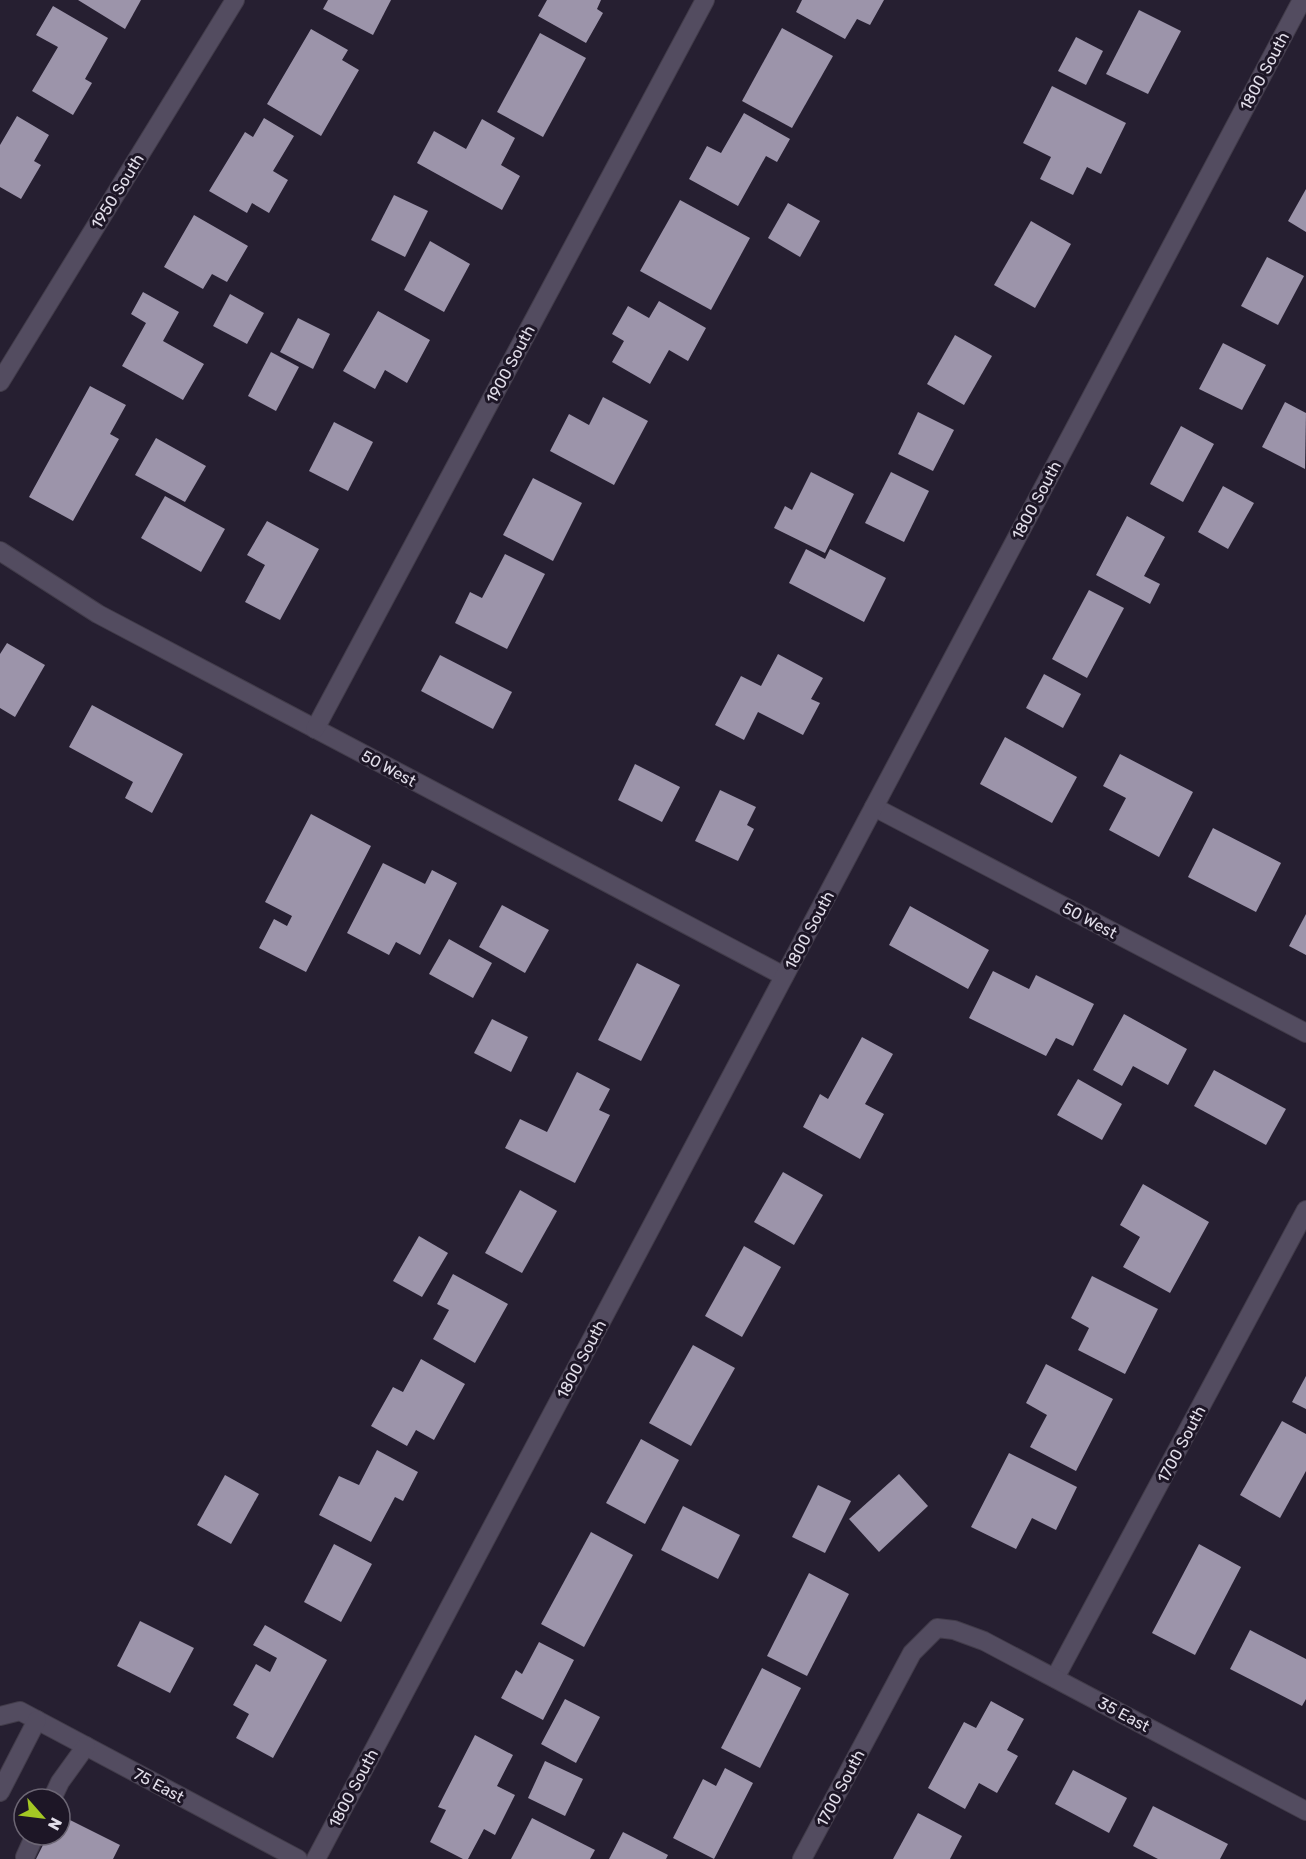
<svg xmlns="http://www.w3.org/2000/svg" width="1306" height="1859" viewBox="0 0 1306 1859" font-family="Rubik,sans-serif">
<rect width="100%" height="100%" fill="#261f31"/>
<g fill="#9c94aa">
<path d="M78,0H141L125,29Z"/>
<path d="M328,0H391L373,35L323,9Z"/>
<path d="M547,0H601L597,9L603,13L586,43L538,16Z"/>
<path d="M802,0H884L870,25L857,19L845,39L796,12Z"/>
<path d="M53,6L108,38L85,79L92,83L73,115L32,91L58,47L36,35Z"/>
<path d="M1139,10L1181,31L1148,94L1106,74Z"/>
<path d="M782,28L833,56L792,128L742,101Z"/>
<path d="M311,29L348,50L342,60L359,70L321,136L267,104Z"/>
<path d="M540,33L586,58L543,137L497,112Z"/>
<path d="M1076,37L1103,51L1086,85L1058,71Z"/>
<path d="M1052,86L1126,123L1101,174L1087,167L1073,195L1040,179L1051,157L1023,143Z"/>
<path d="M744,113L790,139L777,162L766,156L738,206L689,179L707,146L721,153Z"/>
<path d="M17,116L49,135L34,161L41,165L21,199L0,187V145Z"/>
<path d="M264,118L294,136L273,171L288,180L269,213L252,203L247,213L209,191L245,132L253,137Z"/>
<path d="M482,119L515,138L501,165L520,176L502,210L417,163L434,131L466,149Z"/>
<path d="M1306,189V232L1288,221Z"/>
<path d="M394,195L428,211L405,257L371,240Z"/>
<path d="M680,200L750,238L711,310L640,271Z"/>
<path d="M788,203L820,221L800,257L768,238Z"/>
<path d="M194,215L248,246L227,282L212,274L203,289L164,267Z"/>
<path d="M1031,221L1071,244L1035,308L994,285Z"/>
<path d="M430,241L470,264L444,312L404,290Z"/>
<path d="M1267,257L1304,276L1278,325L1241,306Z"/>
<path d="M143,292L179,312L163,341L204,364L183,400L122,366L146,323L131,314Z"/>
<path d="M230,294L264,313L247,344L213,326Z"/>
<path d="M659,301L706,328L688,361L669,350L650,384L612,362L624,341L612,334L628,306L649,318Z"/>
<path d="M378,311L430,340L407,383L385,370L375,389L343,371Z"/>
<path d="M298,318L330,334L313,369L280,352Z"/>
<path d="M955,335L992,356L964,405L927,384Z"/>
<path d="M1223,343L1266,365L1242,410L1199,389Z"/>
<path d="M271,352L299,367L276,411L248,396Z"/>
<path d="M90,386L126,405L110,434L119,439L73,521L29,497Z"/>
<path d="M603,397L648,421L614,485L550,451L569,414L589,425Z"/>
<path d="M1285,402L1306,413L1305,469L1262,447Z"/>
<path d="M918,412L954,430L933,471L898,454Z"/>
<path d="M334,422L373,442L348,491L309,471Z"/>
<path d="M1181,426L1214,444L1183,502L1150,484Z"/>
<path d="M156,438L206,466L185,502L135,475Z"/>
<path d="M811,472L854,494L825,553L774,528L785,506L792,510Z"/>
<path d="M891,472L929,491L904,542L865,523Z"/>
<path d="M533,478L582,503L553,561L503,535Z"/>
<path d="M1223,486L1254,503L1228,549L1198,532Z"/>
<path d="M165,496L225,529L201,572L141,538Z"/>
<path d="M1127,516L1165,537L1144,576L1160,584L1150,604L1096,575Z"/>
<path d="M267,521L319,549L280,620L245,602L265,565L247,555Z"/>
<path d="M806,549L825,559L830,549L886,578L864,622L789,583Z"/>
<path d="M505,554L545,574L507,649L455,623L470,592L482,598Z"/>
<path d="M1089,590L1124,608L1087,678L1052,659Z"/>
<path d="M7,643L45,665L15,717L0,708V654Z"/>
<path d="M778,654L823,678L811,699L820,703L803,735L758,712L744,740L715,725L741,676L761,686Z"/>
<path d="M440,655L512,692L493,729L421,691Z"/>
<path d="M1044,674L1081,694L1063,728L1026,708Z"/>
<path d="M92,705L183,754L152,813L125,798L133,782L69,747Z"/>
<path d="M1005,737L1077,777L1052,823L980,784Z"/>
<path d="M1120,754L1193,792L1159,857L1109,830L1126,798L1103,786Z"/>
<path d="M635,764L680,787L662,822L618,800Z"/>
<path d="M720,790L756,807L747,825L754,829L738,861L695,841Z"/>
<path d="M311,814L371,846L306,972L259,948L274,919L287,926L292,916L265,902Z"/>
<path d="M1213,828L1281,863L1256,912L1188,877Z"/>
<path d="M383,863L425,884L432,870L457,883L420,955L396,942L389,955L347,933Z"/>
<path d="M502,905L549,930L525,973L479,947Z"/>
<path d="M910,906L989,950L968,989L889,945Z"/>
<path d="M1306,914V955L1289,946Z"/>
<path d="M449,939L492,963L473,998L429,974Z"/>
<path d="M637,963L680,985L641,1061L598,1040Z"/>
<path d="M993,971L1029,989L1036,975L1094,1004L1073,1046L1056,1038L1046,1056L969,1018Z"/>
<path d="M1124,1014L1187,1049L1168,1085L1133,1066L1122,1086L1093,1070Z"/>
<path d="M492,1019L528,1037L511,1072L474,1053Z"/>
<path d="M862,1037L893,1054L865,1104L884,1114L860,1159L803,1127L820,1094L828,1099Z"/>
<path d="M1214,1070L1286,1109L1266,1145L1194,1106Z"/>
<path d="M577,1072L610,1089L599,1110L610,1115L575,1183L505,1148L520,1119L547,1132Z"/>
<path d="M1078,1079L1122,1104L1102,1140L1057,1115Z"/>
<path d="M783,1172L823,1195L794,1245L754,1222Z"/>
<path d="M1143,1184L1209,1222L1170,1293L1123,1267L1140,1237L1120,1225Z"/>
<path d="M520,1190L557,1211L522,1273L485,1253Z"/>
<path d="M419,1236L448,1253L422,1297L393,1281Z"/>
<path d="M744,1246L781,1267L742,1337L705,1316Z"/>
<path d="M453,1274L508,1304L475,1363L433,1339L449,1310L437,1304Z"/>
<path d="M1092,1276L1158,1309L1125,1374L1078,1350L1089,1328L1071,1318Z"/>
<path d="M693,1345L735,1368L691,1446L649,1423Z"/>
<path d="M421,1359L465,1384L434,1440L416,1430L407,1446L371,1426L393,1387L403,1392Z"/>
<path d="M1046,1364L1113,1399L1076,1471L1030,1447L1047,1415L1026,1403Z"/>
<path d="M1306,1376V1409L1292,1402Z"/>
<path d="M1282,1421L1306,1434V1471L1280,1518L1240,1495Z"/>
<path d="M641,1439L679,1460L645,1524L606,1503Z"/>
<path d="M377,1450L418,1472L403,1501L395,1497L371,1542L319,1515L339,1476L359,1485Z"/>
<path d="M1009,1453L1077,1487L1056,1530L1032,1518L1016,1549L971,1527Z"/>
<path d="M899,1474L928,1506L879,1552L849,1519Z"/>
<path d="M225,1475L259,1494L231,1544L197,1525Z"/>
<path d="M818,1485L851,1501L825,1553L792,1537Z"/>
<path d="M683,1506L740,1535L718,1579L661,1550Z"/>
<path d="M591,1532L633,1555L584,1647L541,1624Z"/>
<path d="M334,1544L372,1564L341,1622L304,1602Z"/>
<path d="M1199,1544L1241,1567L1195,1655L1152,1633Z"/>
<path d="M809,1573L849,1594L807,1676L767,1656Z"/>
<path d="M140,1621L194,1648L170,1693L117,1666Z"/>
<path d="M265,1625L327,1660L273,1758L236,1738L249,1714L233,1705L256,1664L270,1672L277,1658L253,1645Z"/>
<path d="M1250,1630L1306,1659V1699L1302,1706L1230,1669Z"/>
<path d="M539,1642L574,1660L543,1720L501,1698L516,1670L522,1674Z"/>
<path d="M762,1668L801,1688L760,1768L721,1748Z"/>
<path d="M565,1699L600,1717L576,1763L541,1744Z"/>
<path d="M991,1701L1024,1719L1007,1750L1018,1756L997,1793L979,1783L965,1809L928,1788L964,1722L976,1728Z"/>
<path d="M475,1735L513,1755L497,1786L515,1795L495,1835L484,1829L468,1859H463L430,1842L446,1810L438,1807Z"/>
<path d="M545,1761L583,1779L565,1816L528,1798Z"/>
<path d="M725,1768L753,1783L714,1859L673,1838L703,1779L716,1786Z"/>
<path d="M1073,1770L1127,1798L1109,1833L1055,1804Z"/>
<path d="M1153,1806L1228,1844L1220,1859H1158L1133,1846Z"/>
<path d="M918,1813L962,1836L950,1859H893Z"/>
<path d="M60,1815L120,1845L113,1859H36L48,1835H60Z"/>
<path d="M532,1818L595,1850L590,1859H511Z"/>
<path d="M623,1832L668,1855L666,1859H609Z"/>
</g>
<g fill="none" stroke-linecap="round" stroke-linejoin="round">
<g stroke="#423c4a" stroke-width="20">
<g id="minor">
<path d="M0,382L235,0"/>
<path d="M0,551L98,614L784,976"/>
<path d="M315,729L705,0"/>
<path d="M874,807L1306,1033"/>
<path d="M1055,1678L1306,1210"/>
<path d="M0,1716L20,1711L298,1859"/>
<path d="M0,1792L37,1720"/>
<path d="M52,1799L60,1782L86,1746"/>
<path d="M25,1857L35,1835"/>
<path d="M316,1859L1302,0"/>
<path d="M802,1859L912,1653L937,1628L954,1630L984,1641L1306,1811"/>
</g>
</g>
<use href="#minor" stroke="#534c60" stroke-width="18"/>
</g>
<g text-anchor="middle" stroke-width="6" stroke-linejoin="round" paint-order="stroke">
<g font-size="16" fill="#e2deea" stroke="#1d1626">
<text transform="translate(1264 71) rotate(-62)" y="6">1800 South</text>
<text transform="translate(117 191) rotate(-58)" y="6">1950 South</text>
<text transform="translate(510 364) rotate(-62)" y="6">1900 South</text>
<text transform="translate(1036 500) rotate(-62)" y="6">1800 South</text>
<text transform="translate(389 768) rotate(28)" y="6">50 West</text>
<text transform="translate(1090 920) rotate(28)" y="6">50 West</text>
<text transform="translate(809 930) rotate(-62)" y="6">1800 South</text>
<text transform="translate(581 1359) rotate(-62)" y="6">1800 South</text>
<text transform="translate(1181 1444) rotate(-62)" y="6">1700 South</text>
<text transform="translate(1124 1714) rotate(28)" y="6">35 East</text>
<text transform="translate(159 1785) rotate(28)" y="6">75 East</text>
<text transform="translate(353 1788) rotate(-62)" y="6">1800 South</text>
<text transform="translate(840 1788) rotate(-62)" y="6">1700 South</text>
</g>
</g>
<g transform="translate(42 1817) rotate(118)"><circle r="28" fill="#1d1626" stroke="#6c6674" stroke-width="1.5"/>
<path d="M0-4.5L10 22L0 15L-10 22Z" fill="#a4c824"/>
<text y="-9" font-size="16" font-weight="bold" text-anchor="middle" fill="#e2deea">N</text>
</g>
</svg>
